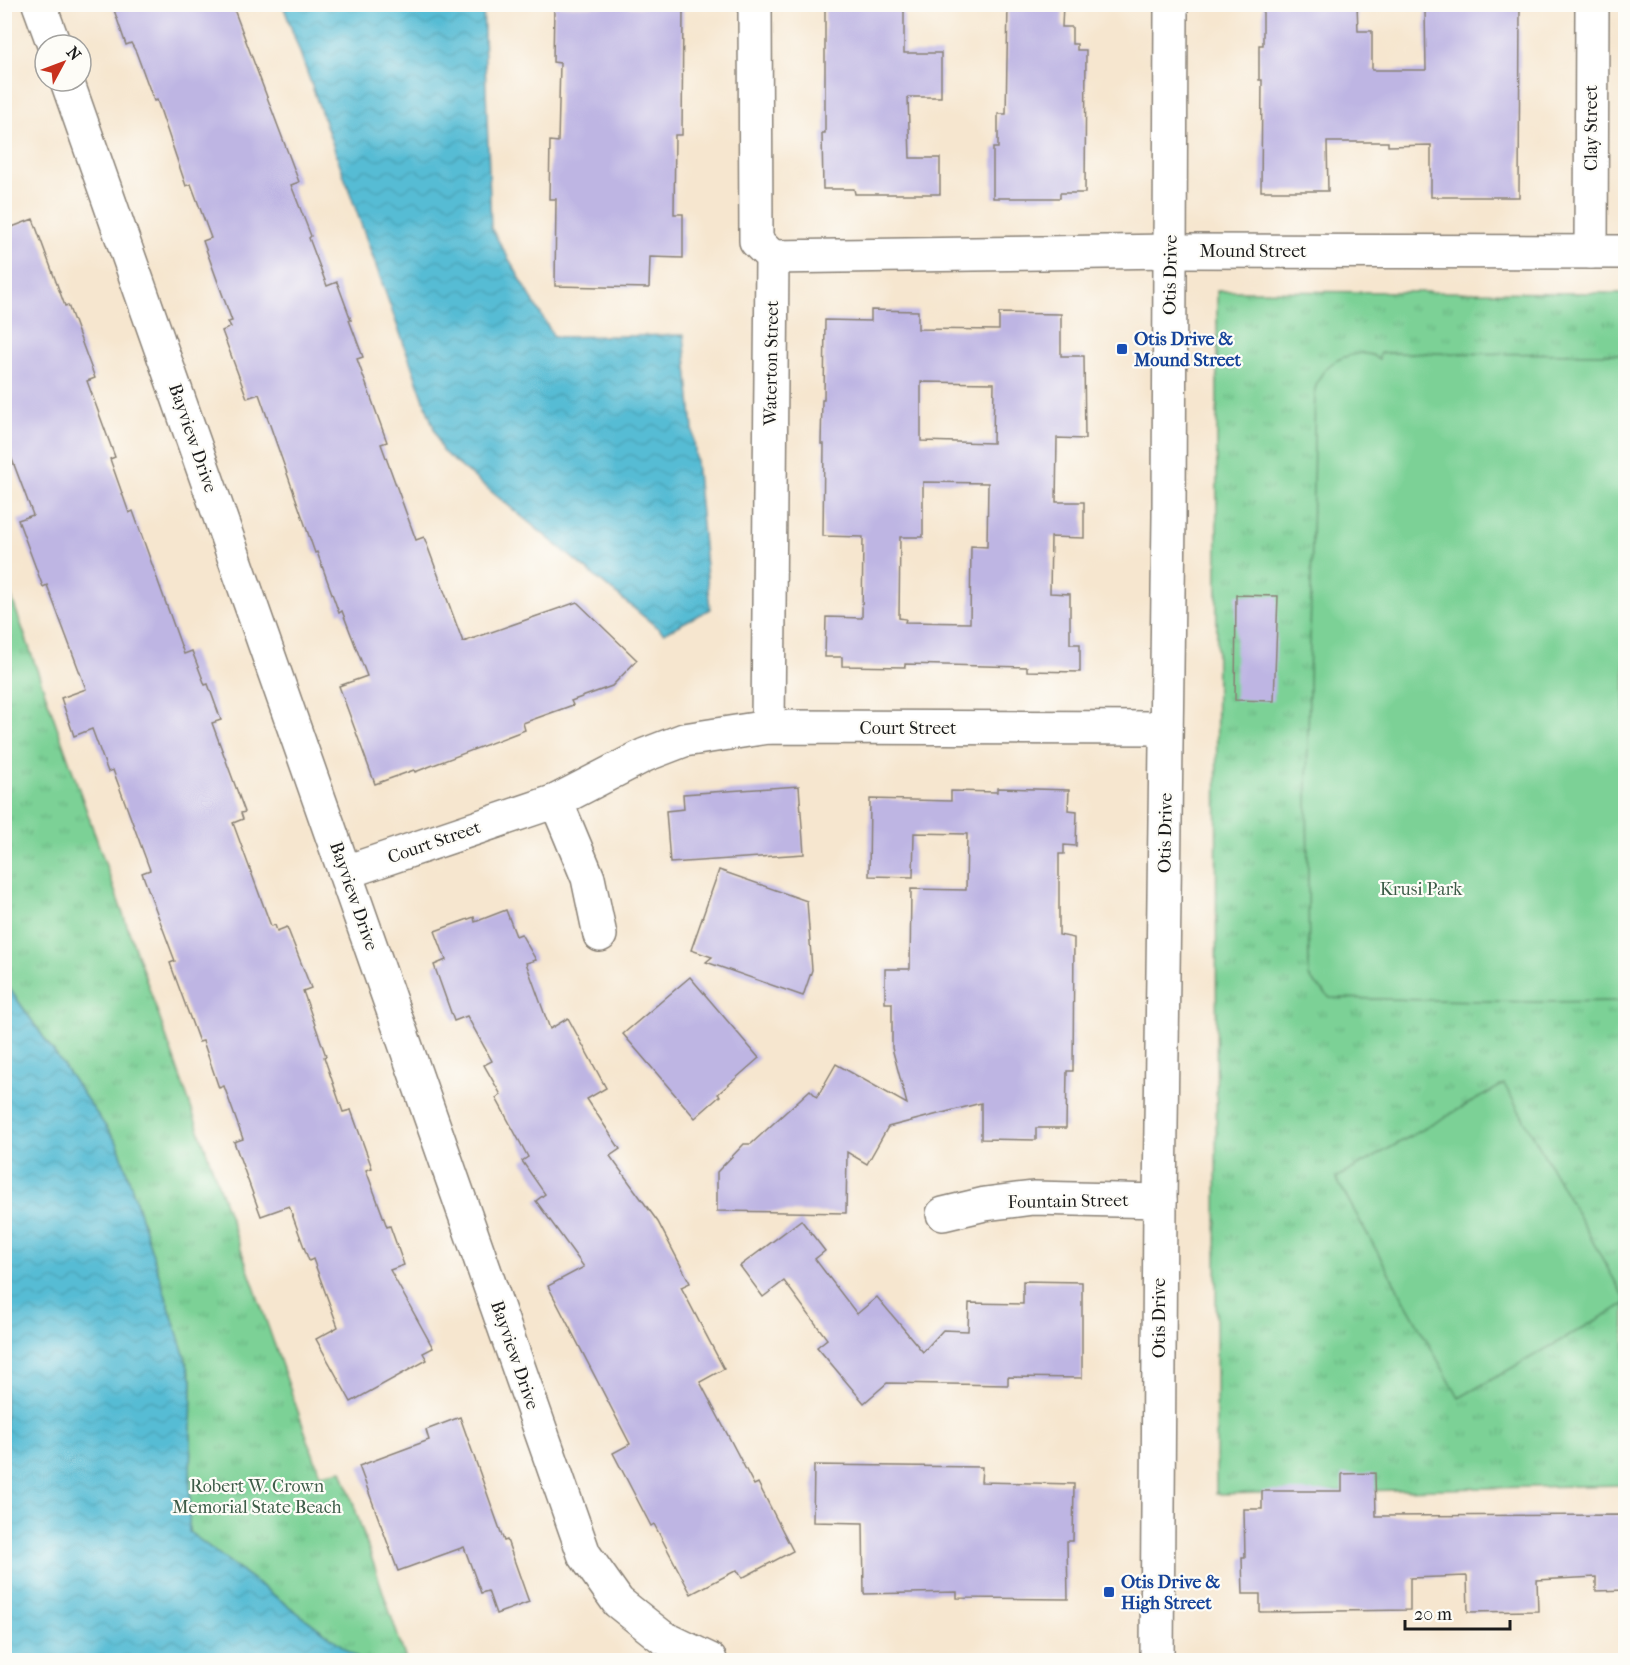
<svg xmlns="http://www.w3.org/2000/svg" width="1630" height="1665" viewBox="0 0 1630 1665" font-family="'IM FELL French Canon',serif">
<defs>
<pattern id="park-tufts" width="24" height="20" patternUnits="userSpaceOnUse" patternTransform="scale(1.5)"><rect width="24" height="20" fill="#7bd196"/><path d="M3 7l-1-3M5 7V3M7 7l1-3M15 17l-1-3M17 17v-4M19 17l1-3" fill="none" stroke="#6ab381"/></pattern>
<pattern id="water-waves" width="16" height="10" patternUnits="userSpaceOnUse" patternTransform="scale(1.5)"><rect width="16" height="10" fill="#56bcd4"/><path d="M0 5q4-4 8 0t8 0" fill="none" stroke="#4aa1b5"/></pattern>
</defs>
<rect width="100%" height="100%" fill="#fdfcf7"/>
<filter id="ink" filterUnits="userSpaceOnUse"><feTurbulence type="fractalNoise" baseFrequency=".0167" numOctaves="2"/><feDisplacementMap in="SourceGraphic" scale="12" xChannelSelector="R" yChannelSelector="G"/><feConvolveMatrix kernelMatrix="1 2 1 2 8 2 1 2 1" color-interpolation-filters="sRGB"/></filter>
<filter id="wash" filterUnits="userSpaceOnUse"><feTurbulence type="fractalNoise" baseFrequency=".008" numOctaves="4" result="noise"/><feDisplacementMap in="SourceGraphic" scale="24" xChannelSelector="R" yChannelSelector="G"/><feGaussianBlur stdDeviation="1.35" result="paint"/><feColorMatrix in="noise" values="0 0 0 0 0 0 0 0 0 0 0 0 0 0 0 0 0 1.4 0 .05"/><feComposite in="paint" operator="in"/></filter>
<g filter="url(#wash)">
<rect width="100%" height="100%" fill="#f6e6cf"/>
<g fill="url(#park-tufts)" stroke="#4c7659" stroke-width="1.5">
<path d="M1217,291L1625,293V1485L1216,1494Z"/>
<path d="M4,576L320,1474L342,1470L406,1660H361L189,1532L192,1380L118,1144L5,982Z"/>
</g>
<g fill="#7bd196" stroke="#4c7659" stroke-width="1.5">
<path d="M1361,353L1372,355L1379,359L1380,353L1625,354V1001L1537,1002L1330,998L1309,977L1307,787L1315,389C1322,365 1337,357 1361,353Z"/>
<path d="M1504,1084L1625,1299V1304L1459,1398L1336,1178Z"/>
</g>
<g fill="url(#water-waves)" stroke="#396c78" stroke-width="1.5">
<path d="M283,5H483L491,228L554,337L684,335L710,609L664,633L442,451Z"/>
<path d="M5,982L118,1144L192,1380L189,1532L361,1660H5Z"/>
</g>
<g id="blocks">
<g fill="#beb5e3" fill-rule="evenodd">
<path d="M112,4H232L299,182L291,185L311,236L309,238L327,286L337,282L351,320H349L363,357L357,359L387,442L381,444L416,540L424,537L463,642L577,602L637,660L612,686L571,701L573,705L523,723L525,730L415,772L414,770L375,784L339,686L367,676L342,611L339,613L317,552L315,553L259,394L247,398L222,331L231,327L228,322L232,321L203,241L211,238L191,184L186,186L157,100L154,101L136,52L131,43L126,45Z"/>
<path d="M825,4H904V53H941V97H908L910,158H940V194H855L854,189H823L822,133H825Z"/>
<path d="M1008,4H1063L1062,27H1072V44H1077V50H1086L1085,193H1060V198H993V148H998V114H1006Z"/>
<path d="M1263,4H1357L1358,31H1372V70H1426L1425,10L1455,11V4H1520L1519,197H1431V145L1388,146V142H1327L1328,191H1261L1262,80H1259V45H1263Z"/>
<path d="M554,6L683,8L682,135H675L674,214H683V258L650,257L649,288L555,286L556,199H549L550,141L558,142L560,63L553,62Z"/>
<path d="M33,219L65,306L68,305L95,378L87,381L115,457L110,459L129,513L133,511L184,654L192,651L205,685L208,684L221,720L212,723L245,812L241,813L243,819L233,823L271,926L275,925L277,931L287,927L311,988L303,991L326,1056L324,1057L343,1112L351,1110L372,1168L366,1170L387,1227L390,1226L404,1265L390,1270L433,1348L423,1353L427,1360L351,1402L316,1339L338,1327L313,1259L309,1261L289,1206L261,1216L234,1142L243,1139L224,1086L219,1088L203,1041L199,1042L170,963L175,961L142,873L150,870L113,770L108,772L92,729L74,736L61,698L86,689L47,585L43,587L18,520L33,515L4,438V230Z"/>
<path d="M871,310L918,311V329L999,330V313L1061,314V356H1084L1085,439L1057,438L1056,502H1084V538L1051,537L1050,593L1070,594V644H1080V672L1027,671V667L905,664V667L842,666V657H825L826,617L862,618L863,537L823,536L824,444H821L822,400H824L825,320L871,321ZM921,382L994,383L993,443L921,441ZM923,482L988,483L987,547L971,546L970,623L905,622L906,619L899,618L900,537H923Z"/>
<path d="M1236,595L1278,596L1274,701L1235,700Z"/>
<path d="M799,786L804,854L670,863L666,811L684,809L683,794Z"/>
<path d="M997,788L1069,790L1068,810L1077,811L1076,846L1064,845V854H1059V935L1074,938L1073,1071H1067L1066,1128H1036V1140L981,1139V1103L888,1127L867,1164L847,1152L846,1213L717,1211V1172L744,1144H751L810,1090L817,1097L836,1064L907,1104L892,1048V1003H885V969H910L911,889L966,890L967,834L914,833L913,877L869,876L870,799L951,801V791L997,792Z"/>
<path d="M719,870L807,901L812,970L803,996L706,962L712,957L691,950Z"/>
<path d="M506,910L516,936L521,934L536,960L526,963L550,1029L568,1018L606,1088L587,1099L620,1149L610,1156L658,1222L690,1283L681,1287L724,1369L700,1382L754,1485L758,1483L793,1551L742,1578L737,1570L691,1594L654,1524L651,1526L613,1453L630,1444L548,1286L584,1267L536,1201L545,1194L522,1161L528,1157L496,1098L501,1095L484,1065L492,1061L467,1016L454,1021L434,965L446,960L435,931L474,917L475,922Z"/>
<path d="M690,977L759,1058L718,1094L720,1096L695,1118L623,1034Z"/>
<path d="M801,1220L825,1251L815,1259L857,1314L877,1297L923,1352L943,1330L968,1331L969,1303L1023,1304V1281L1082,1282V1378L1008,1377V1385L887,1383L864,1403L817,1347L827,1339L784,1281L763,1297L740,1266Z"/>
<path d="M460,1417L504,1541L507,1540L529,1602L496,1614L488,1591L481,1593L464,1547L398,1571L359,1466L429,1440L426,1430Z"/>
<path d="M814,1465L982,1467L981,1482L1074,1484L1073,1541H1067L1068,1599L957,1598V1592L864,1594L863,1523L813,1522Z"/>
<path d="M1375,1473L1376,1516L1626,1515V1590L1596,1591V1577L1537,1580L1538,1611L1468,1612L1467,1576L1410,1578V1610L1260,1612V1594H1243L1242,1558H1245L1244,1509H1262V1491H1342V1474Z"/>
</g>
</g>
</g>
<g filter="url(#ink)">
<use href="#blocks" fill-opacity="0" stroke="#898176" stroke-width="1.5"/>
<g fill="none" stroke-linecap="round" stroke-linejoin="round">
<g stroke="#898176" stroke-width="36">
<g id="minor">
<path d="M39,4L54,45"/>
<path d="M755,4L756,241L772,257L768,727"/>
<path d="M67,81L584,1554L618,1602L662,1637L710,1660"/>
<path d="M1591,252L1592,4"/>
<path d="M772,257L1170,251L1626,252"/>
<path d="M556,801L588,878L600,935"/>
<path d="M346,872L556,801L645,755L684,740L768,727L1166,728"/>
<path d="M943,1214L985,1204L1033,1198L1160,1201"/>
</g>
</g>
<g stroke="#898176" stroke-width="36">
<path id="major" d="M1157,1660L1160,1201L1169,516L1171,4"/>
</g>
<use href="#minor" stroke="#fff" stroke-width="33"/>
<use href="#major" stroke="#fff" stroke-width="33"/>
</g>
</g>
<g fill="#1a4fb4" stroke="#fdfcf7" stroke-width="2">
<rect x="1116" y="343" width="12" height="12" rx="3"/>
<rect x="1103" y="1586" width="12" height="12" rx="3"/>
</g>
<g text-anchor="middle" stroke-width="4.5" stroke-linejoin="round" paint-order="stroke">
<g font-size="18" fill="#1c1c1c" stroke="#fdfcf7">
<text transform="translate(1591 128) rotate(-90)" y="6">Clay Street</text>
<text x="1253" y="257">Mound Street</text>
<text transform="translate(1170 275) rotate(-89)" y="6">Otis Drive</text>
<text transform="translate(771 363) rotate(-89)" y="6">Waterton Street</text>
<text transform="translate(193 438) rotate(71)" y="6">Bayview Drive</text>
<text x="908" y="734">Court Street</text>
<text transform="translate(1165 833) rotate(-89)" y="6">Otis Drive</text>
<text transform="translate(434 842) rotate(-19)" y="6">Court Street</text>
<text transform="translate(354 896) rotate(71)" y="6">Bayview Drive</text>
<text transform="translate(1068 1201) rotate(-1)" y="6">Fountain Street</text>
<text transform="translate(1159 1318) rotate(-90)" y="6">Otis Drive</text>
<text transform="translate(515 1355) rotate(71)" y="6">Bayview Drive</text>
</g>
<g font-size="18" font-weight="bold" fill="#164399" stroke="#fdfcf7" text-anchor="start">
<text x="1134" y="345">Otis Drive &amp;<tspan x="1134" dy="21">Mound Street</tspan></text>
<text x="1121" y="1588">Otis Drive &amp;<tspan x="1121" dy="21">High Street</tspan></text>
</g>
<g font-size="18" fill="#3d5b47" stroke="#fdfcf7">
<text x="1421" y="895">Krusi Park</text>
<text x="257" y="1492">Robert W. Crown<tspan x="257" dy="21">Memorial State Beach</tspan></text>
</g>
</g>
<rect width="1630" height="1665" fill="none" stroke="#fdfcf7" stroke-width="24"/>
<g transform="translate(63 63) rotate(49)"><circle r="28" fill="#fdfcf7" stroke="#a3a29f" stroke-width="1.5"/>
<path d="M0-4.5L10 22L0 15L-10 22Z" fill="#c8321e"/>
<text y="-9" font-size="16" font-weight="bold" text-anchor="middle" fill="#1c1c1c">N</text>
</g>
<path d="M1405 1620v9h105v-9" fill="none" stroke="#1c1c1c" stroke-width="3"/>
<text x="1414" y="1620" font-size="18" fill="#1c1c1c" stroke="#fdfcf7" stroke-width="4.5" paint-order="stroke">20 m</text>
</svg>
